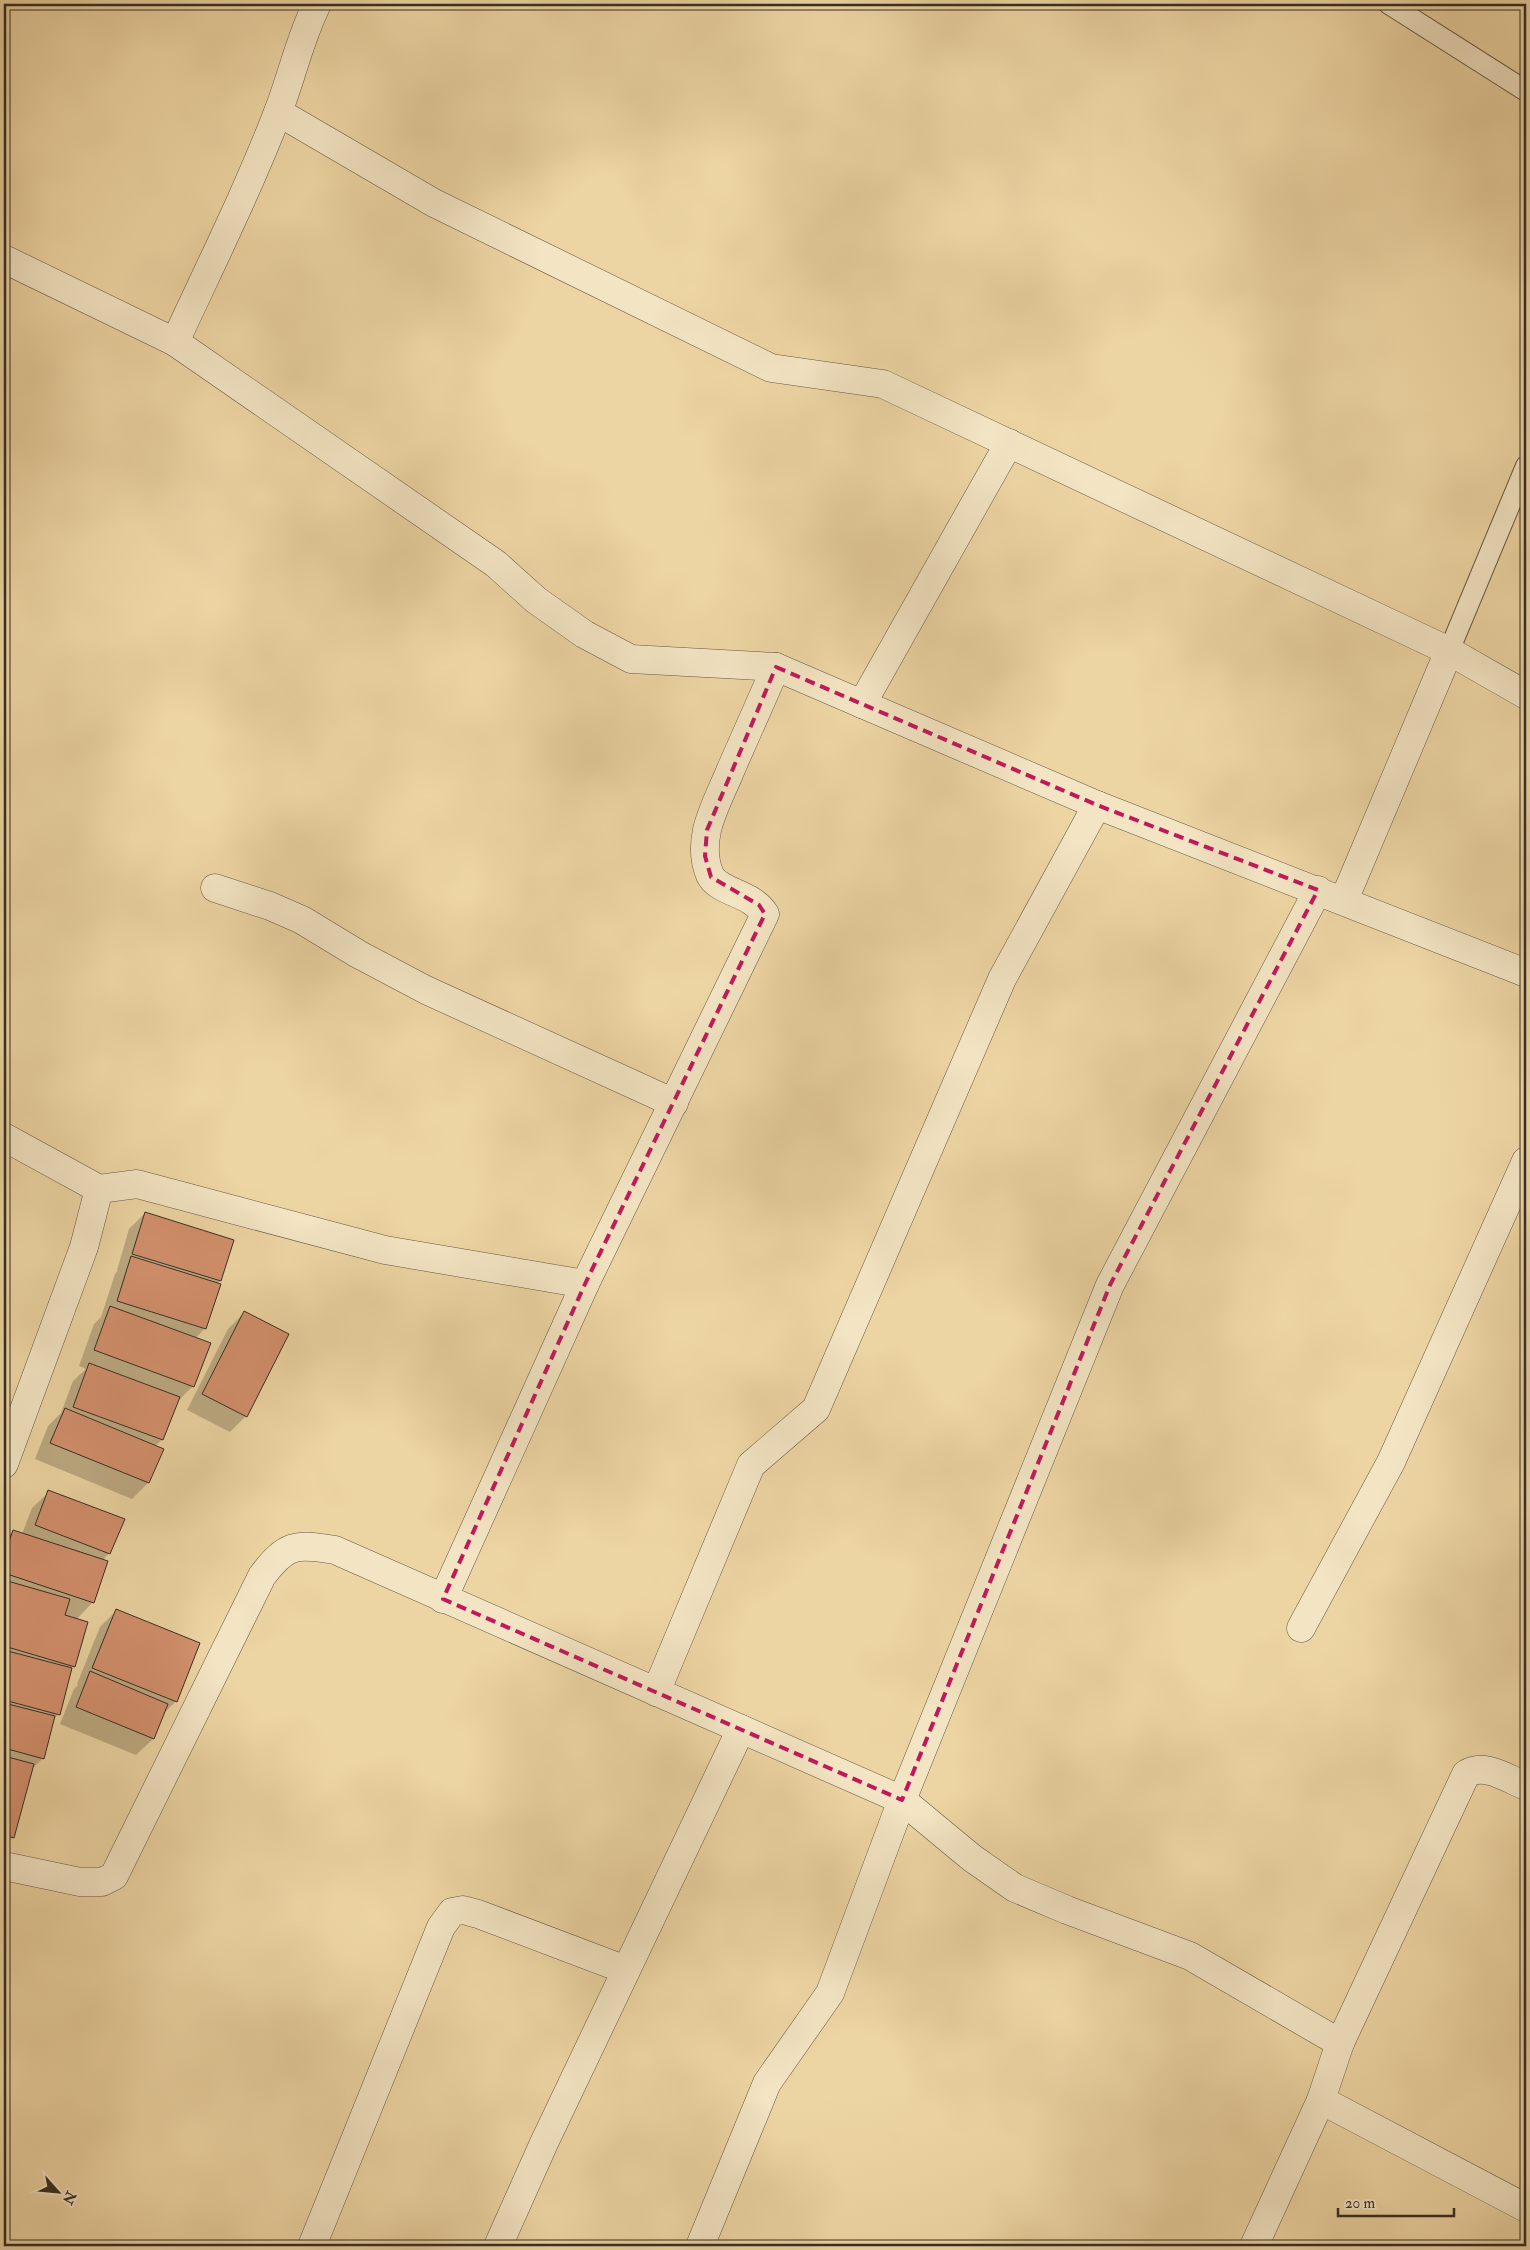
<svg xmlns="http://www.w3.org/2000/svg" width="1530" height="2250" viewBox="0 0 1530 2250" font-family="'IM FELL Double Pica',serif">
<rect width="100%" height="100%" fill="#edd5a3"/>
<filter id="stains"><feTurbulence type="fractalNoise" baseFrequency=".004" numOctaves="4"/><feColorMatrix values="0 0 0 0 .2 0 0 0 0 .09 0 0 0 0 .02 0 0 0 .5 -.17"/></filter>
<radialGradient id="worn" r=".72"><stop offset=".6" stop-color="#630" stop-opacity="0"/><stop offset="1" stop-color="#630" stop-opacity=".3"/></radialGradient>
<g fill="#0003">
<path d="M145,1213L233,1241L220,1281L217,1284L205,1328L195,1339L193,1386L176,1403L162,1440L155,1446L148,1483L132,1499L35,1459L48,1426L61,1413L73,1381L86,1369L79,1366L94,1324L101,1317L115,1274L118,1270H117L129,1229Z"/>
<path d="M244,1313L246,1416L230,1432L187,1410L228,1329Z"/>
<path d="M49,1492L109,1553L103,1560L93,1602L76,1620L74,1666L70,1670L58,1714L53,1720L43,1758L31,1770L13,1837L4,1847V1540L13,1531L22,1534L32,1508Z"/>
<path d="M116,1611L176,1701L162,1715L153,1739L136,1755L60,1724L74,1689L78,1685L77,1684L100,1627Z"/>
</g>
<g fill="#d3906d" stroke="#372e24">
<path d="M145,1212L234,1240L221,1281L132,1254Z"/>
<path d="M131,1256L221,1284L206,1329L117,1301Z"/>
<path d="M110,1306L211,1343L194,1387L94,1350Z"/>
<path d="M244,1311L289,1334L247,1417L202,1394Z"/>
<path d="M89,1363L180,1397L163,1440L73,1407Z"/>
<path d="M65,1408L164,1449L149,1483L50,1443Z"/>
<path d="M48,1490L125,1519L110,1554L35,1525Z"/>
<path d="M13,1530L108,1561L94,1603L4,1573V1557Z"/>
<path d="M4,1580L70,1599L65,1615L88,1622L75,1667L4,1646Z"/>
<path d="M116,1609L200,1643L177,1702L92,1668Z"/>
<path d="M4,1650L72,1668L60,1715L4,1700Z"/>
<path d="M90,1671L168,1704L154,1739L76,1707Z"/>
<path d="M4,1703L55,1716L44,1759L4,1748Z"/>
<path d="M4,1756L34,1764L14,1838L4,1835Z"/>
</g>
<g fill="none" stroke-linecap="round" stroke-linejoin="round">
<g stroke="#645844" stroke-width="22">
<g id="service">
<path d="M1389,4L1526,91"/>
<path d="M1449,651L1526,466"/>
</g>
</g>
<g stroke="#645844" stroke-width="29">
<g id="minor">
<path d="M278,112L434,203L771,368L883,384L1449,651L1344,900"/>
<path d="M4,259L175,342L496,564L536,600L584,634L631,659L776,667L1097,805L1526,973"/>
<path d="M175,342C210,266 248,190 278,112C292,76 300,38 317,4"/>
<path d="M1449,651L1526,695"/>
<path d="M862,704L1009,443"/>
<path d="M215,888L270,906L302,920L358,954L426,990L674,1103"/>
<path d="M4,1137L99,1189L137,1184L385,1250L585,1284"/>
<path d="M4,1464L84,1247L99,1189"/>
<path d="M443,1599L585,1284L765,914C751,892 719,893 710,875C704,861 704,844 707,830C712,809 723,789 731,769C746,735 761,701 776,667"/>
<path d="M1301,1628L1391,1462L1526,1161"/>
<path d="M656,1692L751,1465L816,1409L1002,979L1097,805"/>
<path d="M4,1866L80,1882H102L114,1876L262,1576C286,1544 296,1543 335,1550L902,1800L972,1858L1015,1888L1067,1910L1190,1956L1340,2043"/>
<path d="M1321,2100L1526,2208"/>
<path d="M312,2246L441,1927L452,1912L463,1910L478,1914L626,1970"/>
<path d="M498,2246L544,2143L741,1729"/>
<path d="M700,2246L767,2083L830,1993L902,1800L1110,1285L1318,890"/>
<path d="M1254,2246L1321,2100L1340,2043L1466,1774C1484,1762 1508,1779 1526,1786"/>
</g>
</g>
<use href="#service" stroke="#f3e4c3" stroke-width="20"/>
<use href="#minor" stroke="#f3e4c3" stroke-width="28"/>
</g>
<path fill="none" stroke="#c2185b" stroke-width="4" stroke-dasharray="10 6" stroke-linejoin="round" d="M776,667L1097,805L1318,890L1110,1285L902,1800L443,1599L585,1284L765,914L759,905L711,877L705,856L707,830Z"/>
<rect width="1530" height="2250" fill="none" stroke="#edd5a3" stroke-width="20"/>
<rect x="5" y="5" width="1520" height="2240" fill="none" stroke="#372e24" stroke-width="2.5"/>
<rect x="10" y="10" width="1510" height="2230" fill="none" stroke="#372e24"/>
<g transform="translate(58 2192) rotate(117)" stroke="#f3e4c3" stroke-width="4" paint-order="stroke">
<path d="M0-4L9 19L0 12L-9 19Z" fill="#372e24"/>
<text y="-8" font-size="14" font-weight="bold" text-anchor="middle" fill="#372e24">N</text>
</g>
<path d="M1338 2208v8h116v-8" fill="none" stroke="#372e24" stroke-width="2.5"/>
<text x="1345" y="2208" font-size="15" fill="#372e24" stroke="#f3e4c3" stroke-width="4" paint-order="stroke">20 m</text>
<rect width="100%" height="100%" filter="url(#stains)"/>
<rect width="100%" height="100%" fill="url(#worn)"/>
</svg>
